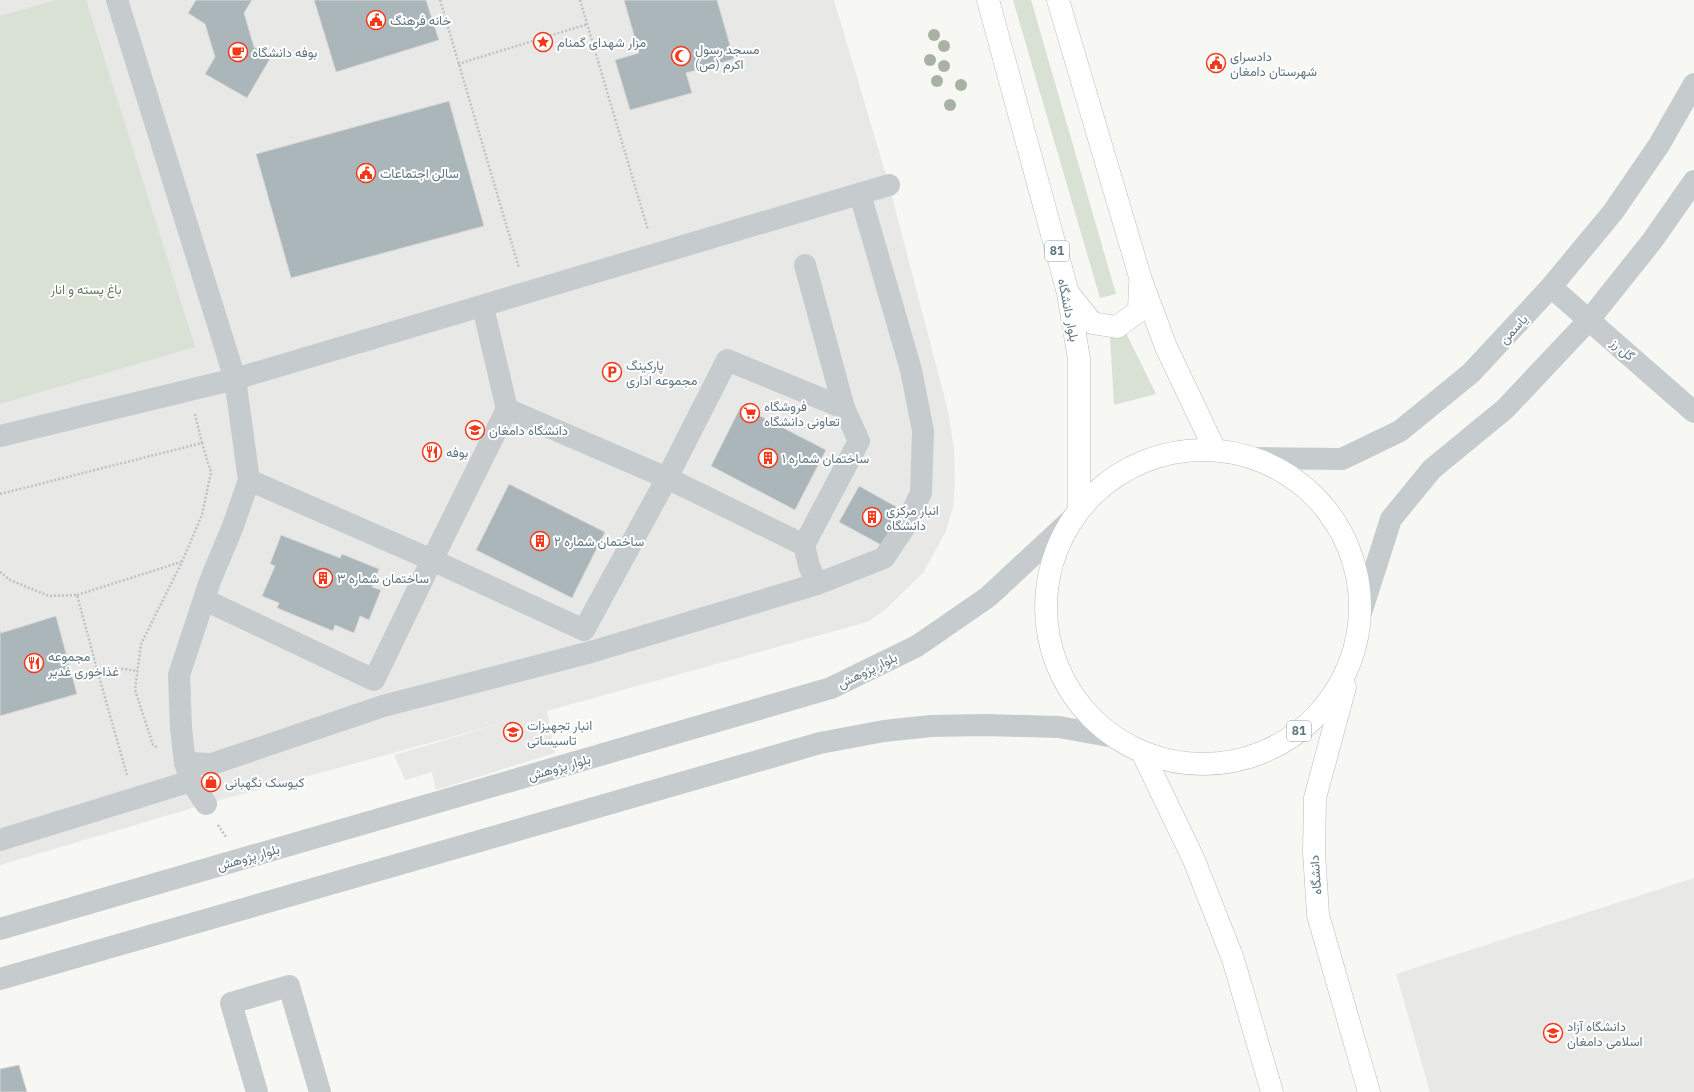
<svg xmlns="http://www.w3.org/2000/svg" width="1694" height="1092" viewBox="0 0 1694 1092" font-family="'IBM Plex Sans',Vazirmatn,sans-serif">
<rect width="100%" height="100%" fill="#f7f7f3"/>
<g fill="#e8e9e7">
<path d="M0,0H834L889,185L948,411L954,449L955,483L953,507L946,531L923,573L884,611L867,622L547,711L555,753L436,790L432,772L405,780L394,755L510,721L206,804L0,865V716L76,693L56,617L1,633L0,630Z"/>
<path d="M1694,878V1092H1430L1396,974Z"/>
</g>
<g fill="#d9e0d4">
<path d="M55,0H86L195,347L0,404V16Z"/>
<path d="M1013,0H1031L1116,294L1100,298Z"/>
<path d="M1126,333L1156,394L1114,405L1110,337Z"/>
</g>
<g fill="#aab6b9" stroke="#d9d8d6">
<path d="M196,0H252L244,13L254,47L271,57L247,98L205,74L215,57L205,24L188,13Z"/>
<path d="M314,0H426L439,40L336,72Z"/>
<path d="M624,0H717L734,59L686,73L692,93L630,110L615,60L639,53Z"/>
<path d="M449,101L484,226L291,278L256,154Z"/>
<path d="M741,406L826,450L795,510L711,466Z"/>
<path d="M509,484L605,532L572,598L476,550Z"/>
<path d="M859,486L904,511L885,547L839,522Z"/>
<path d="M281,535L340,558L342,554L379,569L372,587L381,590L369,620L360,616L354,633L335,625L333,631L277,608L279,603L262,596L275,566L270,564Z"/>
<path d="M56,616L77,694L0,716V630L1,633Z"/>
<path d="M19,1065L27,1092H0V1069Z"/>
</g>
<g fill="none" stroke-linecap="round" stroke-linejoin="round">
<g stroke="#b9bec1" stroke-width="23">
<g id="primary">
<path d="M988,0L1068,293L1079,359V509"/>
<path d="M1058,0L1141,280L1166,347L1215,450"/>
<path d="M1069,294L1092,323L1117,327L1139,311L1140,284"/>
</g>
</g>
<g stroke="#b8bdbf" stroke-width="23">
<g id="trunk">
<circle cx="1203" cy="607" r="157"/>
<path d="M1345,687L1315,798L1314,852L1318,915L1369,1092"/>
<path d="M1142,752L1194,860L1233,959L1272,1092"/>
</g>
</g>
<g stroke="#bfc2c4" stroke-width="2.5" stroke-dasharray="2 2" stroke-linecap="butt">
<path d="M440,0L519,268"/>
<path d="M580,0L648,230"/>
<path d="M458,64L588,24"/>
<path d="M195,414L202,443"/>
<path d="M0,494L202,443L211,472L202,515L182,562L141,644L135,690L153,745L158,748"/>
<path d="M0,572L10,580L49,596L77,595L98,673L127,775"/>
<path d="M77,595L181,562"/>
<path d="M98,673L116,668L138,671"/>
<path d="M218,825L226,837"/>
</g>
<g stroke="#c6cbcd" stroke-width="22">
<path d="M483,307L507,409L667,478L727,360L844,408"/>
<path d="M249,480L432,560L507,409"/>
<path d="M804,545L809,566L817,584"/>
<path d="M205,600L374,680L432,560L584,630L667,478L804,545L859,441L844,408L805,265"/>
<path d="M185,763L212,764L383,706L591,652L817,584L884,558L904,528L921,493L923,431L911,370L860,194"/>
</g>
<g stroke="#c6cbcd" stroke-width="22">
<path d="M117,0L235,379L249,480L233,526L210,581L179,675L181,728L185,763L191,781L206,804"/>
<path d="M1551,287L1694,412"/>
<path d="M0,436L235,379L889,185"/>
<path d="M0,840L191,781"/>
<path d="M257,1092L231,1003L289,986L320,1092"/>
</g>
<g stroke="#c6cbcd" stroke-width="22">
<path d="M1253,458L1342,459L1400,431L1471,373L1550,288L1613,212L1659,145L1694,84"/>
<path d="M1360,616L1391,519L1432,469L1505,409L1589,320L1652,241L1694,181"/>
<path d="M0,929L831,688L917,646L988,597L1073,518"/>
<path d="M0,979L820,743L884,731L931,726L984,725L1059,727L1114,737"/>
</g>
<use href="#primary" stroke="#fff" stroke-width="22"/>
<use href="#trunk" stroke="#fff" stroke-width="22"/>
</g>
<g fill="#a7b2a2">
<circle cx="934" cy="35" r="6"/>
<circle cx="944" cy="46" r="6"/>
<circle cx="930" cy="60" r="6"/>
<circle cx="944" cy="66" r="6"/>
<circle cx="937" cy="81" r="6"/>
<circle cx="961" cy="85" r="6"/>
<circle cx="950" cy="105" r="6"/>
</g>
<defs>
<g id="civic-ring" transform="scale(1)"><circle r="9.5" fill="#fff" stroke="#f33718" stroke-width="1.5"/><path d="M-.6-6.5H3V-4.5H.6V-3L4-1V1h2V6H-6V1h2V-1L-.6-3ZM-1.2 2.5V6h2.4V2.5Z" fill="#f33718"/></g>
<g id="sight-ring" transform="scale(1)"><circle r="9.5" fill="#fff" stroke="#f33718" stroke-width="1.5"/><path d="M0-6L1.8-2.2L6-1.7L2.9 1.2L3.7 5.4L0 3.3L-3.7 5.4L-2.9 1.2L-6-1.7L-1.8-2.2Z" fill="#f33718"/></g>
<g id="cafe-ring" transform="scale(1)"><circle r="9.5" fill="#fff" stroke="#f33718" stroke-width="1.5"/><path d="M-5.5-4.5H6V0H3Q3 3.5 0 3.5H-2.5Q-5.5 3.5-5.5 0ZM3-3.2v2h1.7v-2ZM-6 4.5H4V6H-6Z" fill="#f33718"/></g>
<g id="mosque-ring" transform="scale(1)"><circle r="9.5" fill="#fff" stroke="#f33718" stroke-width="1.5"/><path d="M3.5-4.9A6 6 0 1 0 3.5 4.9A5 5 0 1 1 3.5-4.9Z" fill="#f33718"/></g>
<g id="parking-ring" transform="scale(1)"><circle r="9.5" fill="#fff" stroke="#f33718" stroke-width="1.5"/><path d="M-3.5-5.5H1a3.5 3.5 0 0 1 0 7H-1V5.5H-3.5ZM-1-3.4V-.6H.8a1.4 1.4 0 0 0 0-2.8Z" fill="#f33718"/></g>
<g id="supermarket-ring" transform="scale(1)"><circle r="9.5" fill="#fff" stroke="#f33718" stroke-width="1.5"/><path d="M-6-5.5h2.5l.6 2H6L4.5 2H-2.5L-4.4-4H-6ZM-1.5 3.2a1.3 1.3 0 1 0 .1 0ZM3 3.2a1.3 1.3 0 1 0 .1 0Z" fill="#f33718"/></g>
<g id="university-ring" transform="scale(1)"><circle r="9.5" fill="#fff" stroke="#f33718" stroke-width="1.5"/><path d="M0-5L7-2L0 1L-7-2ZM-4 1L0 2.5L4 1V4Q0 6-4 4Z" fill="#f33718"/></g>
<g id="restaurant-ring" transform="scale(1)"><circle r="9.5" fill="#fff" stroke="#f33718" stroke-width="1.5"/><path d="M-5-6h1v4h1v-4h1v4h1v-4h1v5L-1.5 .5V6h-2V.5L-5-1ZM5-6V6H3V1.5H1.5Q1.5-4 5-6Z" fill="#f33718"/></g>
<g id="building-ring" transform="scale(1)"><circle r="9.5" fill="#fff" stroke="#f33718" stroke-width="1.5"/><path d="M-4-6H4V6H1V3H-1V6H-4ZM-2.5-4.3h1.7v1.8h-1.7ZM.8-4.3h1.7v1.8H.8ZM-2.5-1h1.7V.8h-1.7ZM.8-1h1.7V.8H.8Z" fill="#f33718"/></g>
<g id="school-ring" transform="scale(1)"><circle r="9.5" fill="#fff" stroke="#f33718" stroke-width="1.5"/><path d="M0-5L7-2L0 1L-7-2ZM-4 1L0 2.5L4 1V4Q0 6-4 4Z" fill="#f33718"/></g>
<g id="shop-ring" transform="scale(1)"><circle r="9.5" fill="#fff" stroke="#f33718" stroke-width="1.5"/><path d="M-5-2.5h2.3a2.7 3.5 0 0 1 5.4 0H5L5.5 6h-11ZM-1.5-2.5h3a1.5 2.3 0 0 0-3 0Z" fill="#f33718"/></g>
</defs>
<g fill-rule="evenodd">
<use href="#civic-ring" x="376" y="20"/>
<use href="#sight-ring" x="543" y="42"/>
<use href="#cafe-ring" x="238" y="52"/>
<use href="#mosque-ring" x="681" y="56"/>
<use href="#civic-ring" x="1216" y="63"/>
<use href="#civic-ring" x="366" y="173"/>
<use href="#parking-ring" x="612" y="372"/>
<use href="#supermarket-ring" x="750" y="413"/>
<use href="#university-ring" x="475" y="430"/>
<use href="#restaurant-ring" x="432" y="452"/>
<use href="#building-ring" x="768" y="458"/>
<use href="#building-ring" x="872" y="517"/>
<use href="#building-ring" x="540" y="541"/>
<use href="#building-ring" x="323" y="578"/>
<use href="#restaurant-ring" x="34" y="663"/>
<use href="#school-ring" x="513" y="732"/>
<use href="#shop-ring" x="211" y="782"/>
<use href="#university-ring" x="1553" y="1033"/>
</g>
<g text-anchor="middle" stroke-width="4" stroke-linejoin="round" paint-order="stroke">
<g fill="#fff" stroke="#8f9fa7" stroke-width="1">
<rect x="1045" y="241" width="24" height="20" rx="3"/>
<rect x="1287" y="721" width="24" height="20" rx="3"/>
</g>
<g font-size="12" font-weight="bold" fill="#5f7681">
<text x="1057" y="255">81</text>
<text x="1299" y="735">81</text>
</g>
<g font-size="13" fill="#5f7681" stroke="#fff" text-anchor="start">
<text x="390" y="25">خانه فرهنگ</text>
<text x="557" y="47">مزار شهدای گمنام</text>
<text x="695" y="54">مسجد رسول<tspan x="695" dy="15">اکرم (ص)</tspan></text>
<text x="252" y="57">بوفه دانشگاه</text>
<text x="1230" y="61">دادسرای<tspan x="1230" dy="15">شهرستان دامغان</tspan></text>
<text x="380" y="178">سالن اجتماعات</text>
<text x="626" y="370">پارکینگ<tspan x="626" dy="15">مجموعه اداری</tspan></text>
<text x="764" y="411">فروشگاه<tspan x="764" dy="15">تعاونی دانشگاه</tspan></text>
<text x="489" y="435">دانشگاه دامغان</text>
<text x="446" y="457">بوفه</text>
<text x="782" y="463">ساختمان شماره ۱</text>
<text x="886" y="515">انبار مرکزی<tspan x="886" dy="15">دانشگاه</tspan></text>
<text x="554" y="546">ساختمان شماره ۲</text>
<text x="337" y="583">ساختمان شماره ۳</text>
<text x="48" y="661">مجموعه<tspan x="48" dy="15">غذاخوری غدیر</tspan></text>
<text x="527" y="730">انبار تجهیزات<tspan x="527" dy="15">تاسیساتی</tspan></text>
<text x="225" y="787">کیوسک نگهبانی</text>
<text x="1567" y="1031">دانشگاه آزاد<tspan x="1567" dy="15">اسلامی دامغان</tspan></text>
</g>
<g font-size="13" fill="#66795f" stroke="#fff">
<text x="86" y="294">باغ پسته و انار</text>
</g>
<g font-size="13" fill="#5f7681" stroke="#fff">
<text transform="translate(1069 310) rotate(79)" y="5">بلوار دانشگاه</text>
<text transform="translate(1513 329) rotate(-47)" y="5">یاسمن</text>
<text transform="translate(1623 349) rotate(41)" y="5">گل رز</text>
<text transform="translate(867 670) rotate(-26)" y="5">بلوار پژوهش</text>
<text transform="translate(559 767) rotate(-16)" y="5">بلوار پژوهش</text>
<text transform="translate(248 857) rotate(-16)" y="5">بلوار پژوهش</text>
<text transform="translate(1315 875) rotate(-94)" y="5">دانشگاه</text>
</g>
</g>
</svg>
